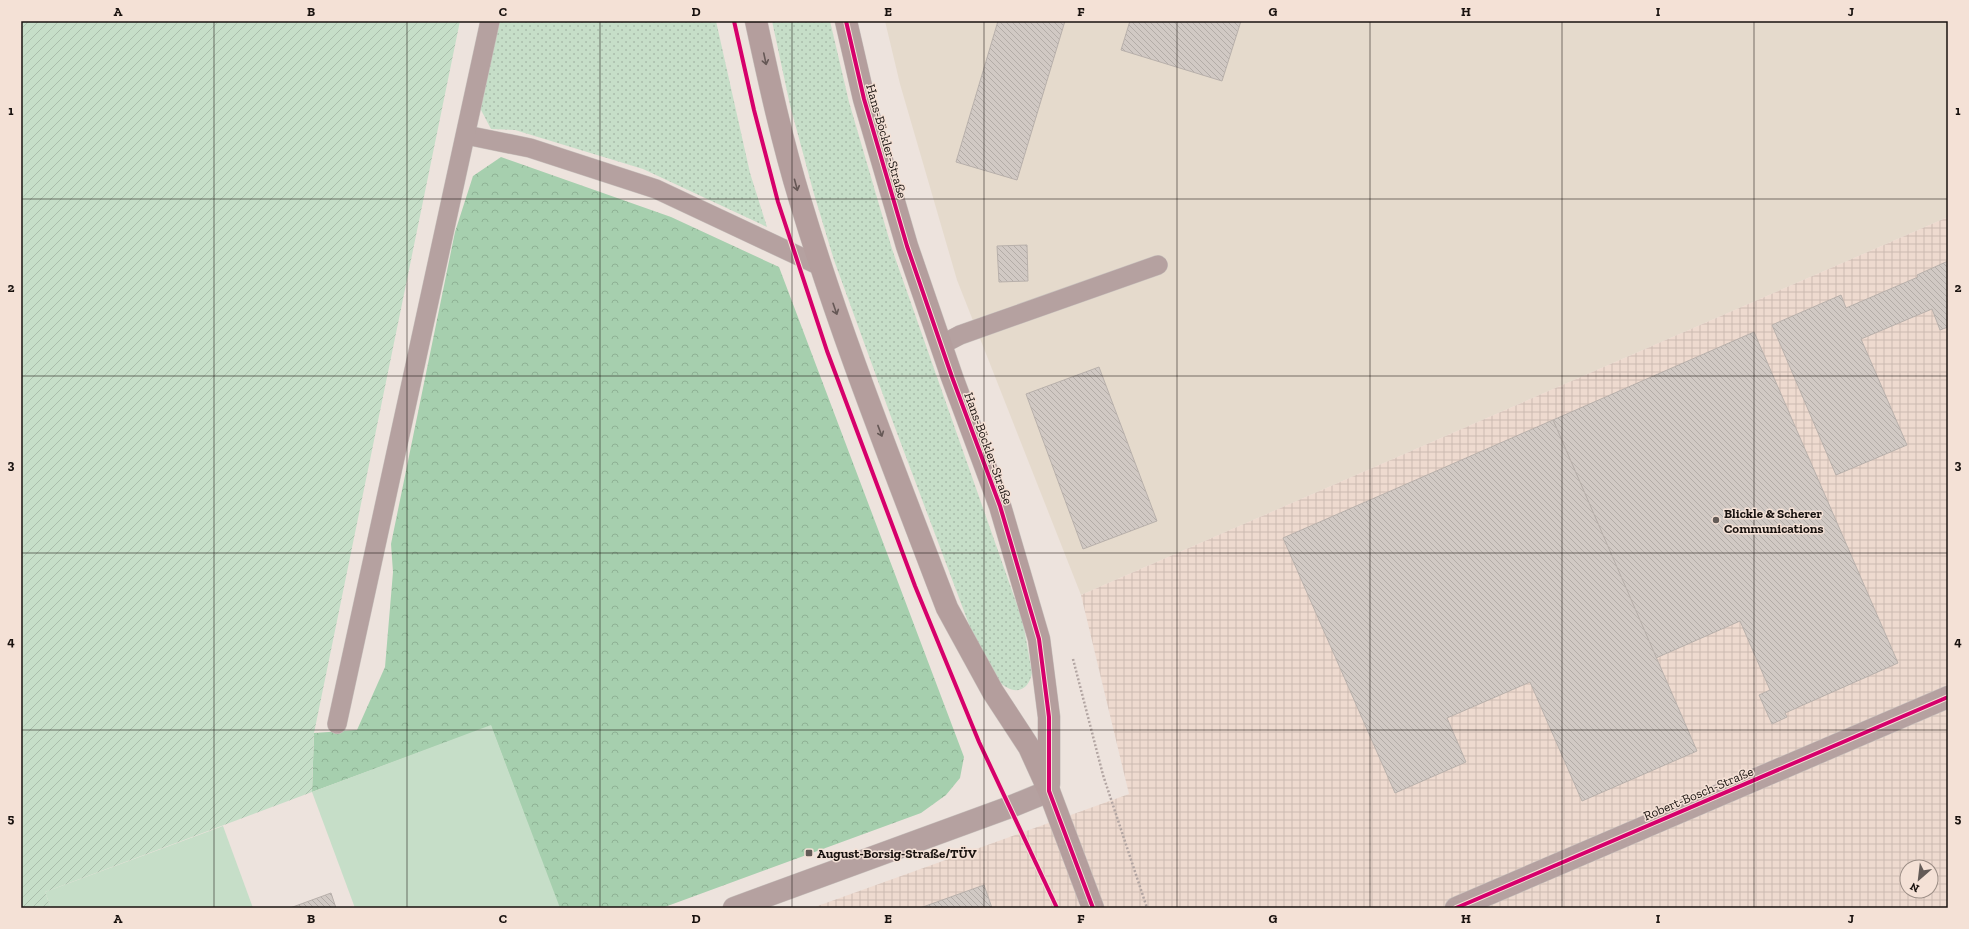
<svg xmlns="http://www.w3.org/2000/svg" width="1969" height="929" viewBox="0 0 1969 929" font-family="'Zilla Slab',serif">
<defs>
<pattern id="industrial-grid" width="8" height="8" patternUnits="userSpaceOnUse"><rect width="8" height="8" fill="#eedacf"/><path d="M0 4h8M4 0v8" fill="none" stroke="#ccbab1"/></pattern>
<pattern id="grass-dots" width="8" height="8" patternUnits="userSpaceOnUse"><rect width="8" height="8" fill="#c6dec8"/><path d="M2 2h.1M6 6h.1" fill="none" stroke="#aabdab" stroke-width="1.8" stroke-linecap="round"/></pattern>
<pattern id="forest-crowns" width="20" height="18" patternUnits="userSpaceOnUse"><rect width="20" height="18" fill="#a6cfae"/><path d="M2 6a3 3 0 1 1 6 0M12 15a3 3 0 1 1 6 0" fill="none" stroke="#8eb194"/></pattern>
<pattern id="garden-furrows" width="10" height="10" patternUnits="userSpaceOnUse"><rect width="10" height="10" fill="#c6dec8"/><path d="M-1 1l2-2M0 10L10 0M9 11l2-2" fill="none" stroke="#aabdab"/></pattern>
<pattern id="building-back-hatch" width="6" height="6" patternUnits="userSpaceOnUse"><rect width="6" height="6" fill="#d1c9c4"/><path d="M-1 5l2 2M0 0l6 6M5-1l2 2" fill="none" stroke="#b3aca7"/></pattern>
</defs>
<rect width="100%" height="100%" fill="#ede3dd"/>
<path fill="#e5dacc" d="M885,21H1948V217L1081,595L957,280L900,84Z"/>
<path fill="url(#industrial-grid)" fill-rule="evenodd" d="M1948,217V908H812L1129,794L1081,595ZM1907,867H1931V891H1907Z"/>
<g fill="url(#grass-dots)">
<path d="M498,21H716L750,173L767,227L643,169L515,130L491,129L480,108Z"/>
<path d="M772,21H830L849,102L892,249L1023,622L1032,673C1028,694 1011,695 998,680L973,635L894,425L834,260L814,194L790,105Z"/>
</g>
<path fill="url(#forest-crowns)" d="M501,157L671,217L779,267L964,757L960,778L946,795L921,813L662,908H559L491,726L312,792L314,733L357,730L385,667L393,572L391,544L455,232L473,176Z"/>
<g fill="#c6dec8">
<path d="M491,725L560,908H355L312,792Z"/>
<path d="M223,826L253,908H51L45,892Z"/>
</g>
<path fill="url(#garden-furrows)" d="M21,21H460L314,733L312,792L45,892L51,908H21Z"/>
<g fill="url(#building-back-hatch)" stroke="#b8b0ab">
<path d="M998,21H1065L1017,180L956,162Z"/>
<path d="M1130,21H1241L1222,81L1121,50Z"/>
<path d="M1027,245L1028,281L999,282L997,246Z"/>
<path d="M1948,261V327L1940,330L1932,309L1861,339L1907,445L1836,475L1772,325L1841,295L1846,308L1918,277L1917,275Z"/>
<path d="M1754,332L1898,663L1785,713L1787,717L1772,724L1759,695L1770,690L1740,621L1656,658L1553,420Z"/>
<path d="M1099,367L1157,521L1083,549L1026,394Z"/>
<path d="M1553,420L1697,751L1582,801L1530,682L1447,718L1466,762L1395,793L1283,538Z"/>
<path d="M984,885L992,908H920Z"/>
<path d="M331,893L336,908H290Z"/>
</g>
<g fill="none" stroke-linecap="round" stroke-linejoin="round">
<g stroke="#c9c2be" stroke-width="20">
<g id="service">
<path d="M466,135L530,148L656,189L820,266"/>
<path d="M941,345L960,335L1158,265"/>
<path d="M337,724L490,21"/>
</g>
</g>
<g stroke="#c9c2be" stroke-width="23">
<g id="minor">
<path d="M734,908L1010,807L1049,791"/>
<path d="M1456,908L1948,697"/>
</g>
</g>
<g stroke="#c9c2be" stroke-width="23">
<g id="secondary">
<path d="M756,21C769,81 782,141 800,200C839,330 889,456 937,582L947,608L993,692L1029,747L1049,791L1093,908"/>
<path d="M846,21L864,99L907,246L952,377L1000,506L1039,639L1049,717V784"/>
</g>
</g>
<path stroke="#b2a5a2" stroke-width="2.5" stroke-dasharray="2 2" stroke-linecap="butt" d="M1073,659L1103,775L1147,908"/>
<use href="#service" stroke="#b5a1a0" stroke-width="19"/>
<use href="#minor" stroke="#b5a1a0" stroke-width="22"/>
<use href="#secondary" stroke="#b49e9d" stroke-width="22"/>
<g stroke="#f4e1d6" stroke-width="6">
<g id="cycleway">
<path d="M734,21L754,110L778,202L827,351L915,586L979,742L1057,908"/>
<path d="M846,21L864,99L907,246L952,377L1000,506L1039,639L1049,717V791L1093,908"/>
<path d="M1456,908L1948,697"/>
</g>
</g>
<use href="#cycleway" stroke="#d6006c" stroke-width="4"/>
</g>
<defs><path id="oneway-shaft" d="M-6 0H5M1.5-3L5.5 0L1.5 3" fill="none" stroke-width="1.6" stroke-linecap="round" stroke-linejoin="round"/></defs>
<g stroke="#665856">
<use href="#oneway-shaft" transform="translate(765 59) rotate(78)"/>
<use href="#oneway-shaft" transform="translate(796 185) rotate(75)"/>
<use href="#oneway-shaft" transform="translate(835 309) rotate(71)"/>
<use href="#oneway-shaft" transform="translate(880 431) rotate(69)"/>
</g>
<path fill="none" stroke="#19120f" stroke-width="1" stroke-opacity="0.55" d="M214,21V908M407,21V908M600,21V908M792,21V908M984,21V908M1177,21V908M1370,21V908M1562,21V908M1754,21V908M21,199H1948M21,376H1948M21,553H1948M21,730H1948"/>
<g fill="#635b57" stroke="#f4e1d6" stroke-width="1.5">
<circle cx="1716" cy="520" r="4"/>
<rect x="805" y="849" width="8" height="8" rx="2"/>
</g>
<g text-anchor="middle" stroke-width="3" stroke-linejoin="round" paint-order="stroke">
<g font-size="13" fill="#19120f" stroke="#f4e1d6">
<text transform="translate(887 141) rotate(74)" y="5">Hans-Böckler-Straße</text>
<text transform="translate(989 448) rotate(70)" y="5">Hans-Böckler-Straße</text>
<text transform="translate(1698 793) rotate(-23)" y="5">Robert-Bosch-Straße</text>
</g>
<g font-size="13" font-weight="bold" fill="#19120f" stroke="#f4e1d6" text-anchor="start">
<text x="1724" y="518">Blickle &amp; Scherer<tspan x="1724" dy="15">Communications</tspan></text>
<text x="817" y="858">August-Borsig-Straße/TÜV</text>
</g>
</g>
<rect width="1969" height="929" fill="none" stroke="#f4e1d6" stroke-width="44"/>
<g transform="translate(1919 879) rotate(208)"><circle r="19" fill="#f4e1d6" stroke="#9c8e86"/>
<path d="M0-3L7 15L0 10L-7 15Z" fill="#635b57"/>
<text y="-6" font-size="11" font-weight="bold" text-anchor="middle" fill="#19120f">N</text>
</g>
<rect x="22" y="22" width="1925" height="885" fill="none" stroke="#19120f" stroke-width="1.5"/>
<g font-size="13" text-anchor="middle" font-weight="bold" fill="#19120f">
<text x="118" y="16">A</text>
<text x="311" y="16">B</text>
<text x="503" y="16">C</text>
<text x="696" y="16">D</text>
<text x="888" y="16">E</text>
<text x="1081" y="16">F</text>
<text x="1273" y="16">G</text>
<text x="1466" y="16">H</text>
<text x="1658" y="16">I</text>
<text x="1851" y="16">J</text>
<text x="11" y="115">1</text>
<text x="1958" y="115">1</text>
<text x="11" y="292">2</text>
<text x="1958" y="292">2</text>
<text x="11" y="469">3</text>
<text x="1958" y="469">3</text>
<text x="11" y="646">4</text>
<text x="1958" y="646">4</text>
<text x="11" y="823">5</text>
<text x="1958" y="823">5</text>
<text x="118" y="923">A</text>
<text x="311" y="923">B</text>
<text x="503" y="923">C</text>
<text x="696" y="923">D</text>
<text x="888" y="923">E</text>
<text x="1081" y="923">F</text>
<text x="1273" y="923">G</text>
<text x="1466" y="923">H</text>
<text x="1658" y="923">I</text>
<text x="1851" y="923">J</text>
</g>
</svg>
